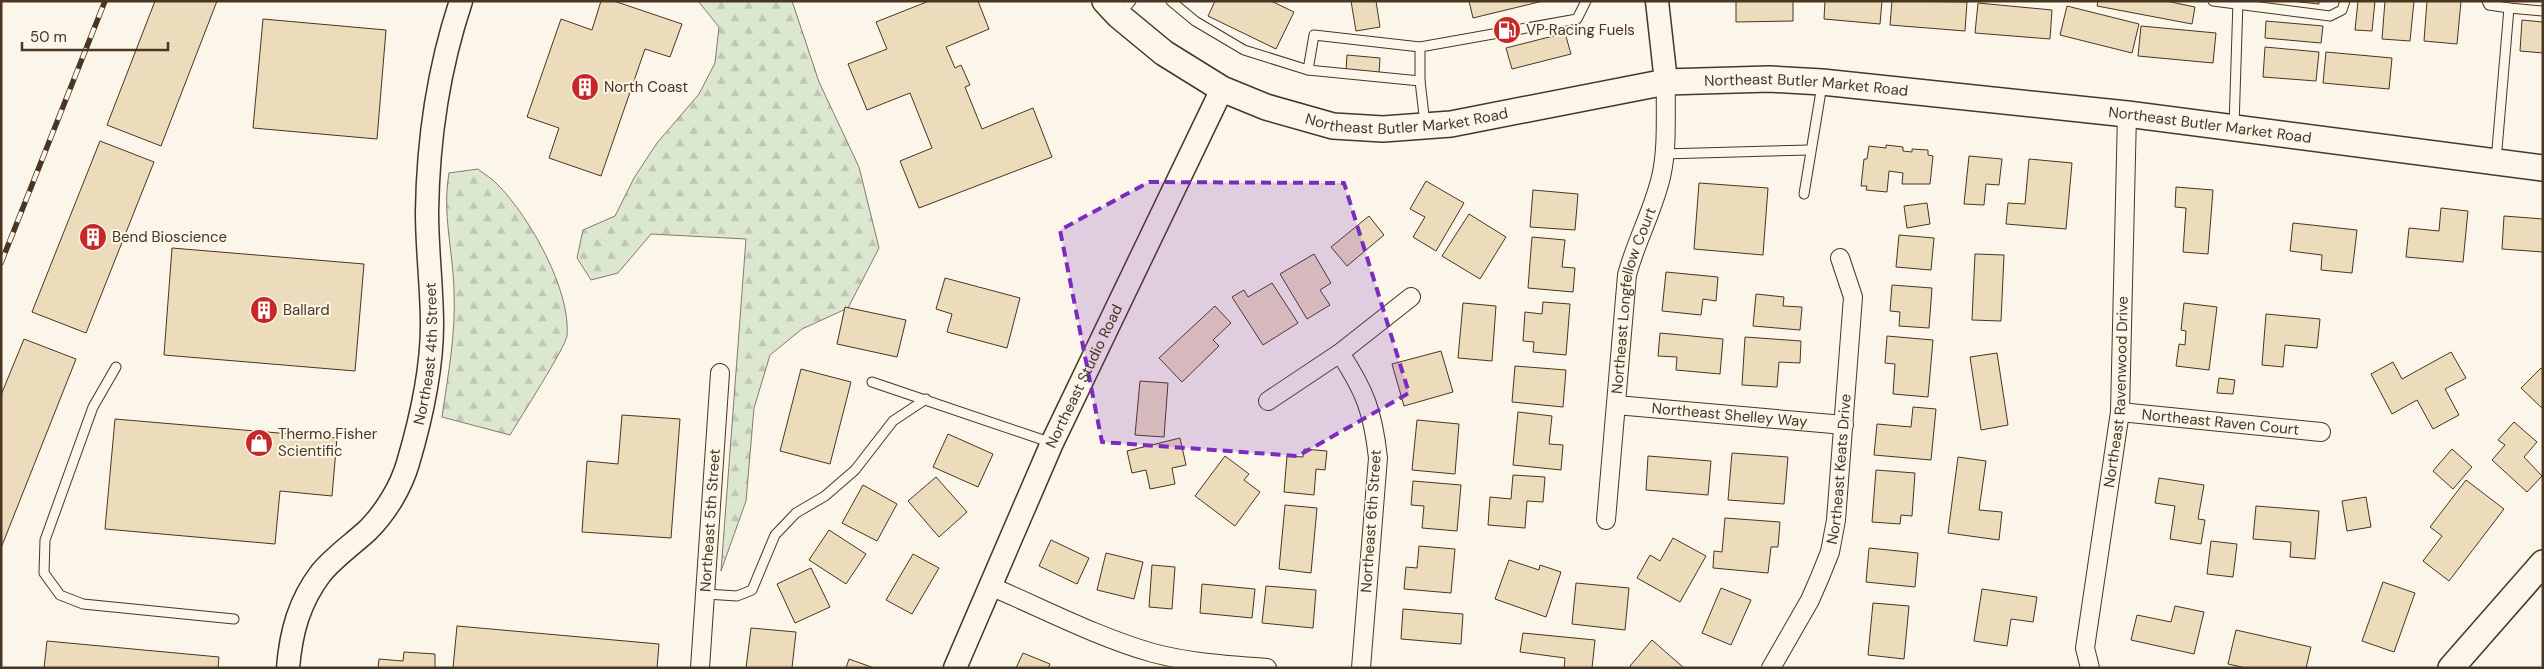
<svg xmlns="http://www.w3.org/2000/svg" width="2544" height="669" viewBox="0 0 2544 669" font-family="'DM Sans',sans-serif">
<defs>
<pattern id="forest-firs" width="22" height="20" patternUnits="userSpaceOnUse" patternTransform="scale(1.25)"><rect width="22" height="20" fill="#dce7d0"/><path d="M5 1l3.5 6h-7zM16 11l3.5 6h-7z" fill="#bec7b2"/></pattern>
</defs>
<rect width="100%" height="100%" fill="#fbf6e9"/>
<g fill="url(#forest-firs)" stroke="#887966">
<path d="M698,1H792L819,82L859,167L879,248L848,308L802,329L770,355L754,408L746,501L721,571L746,239L651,234L618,273L591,280L577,258L583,230L615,216L634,178L657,143L699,94L715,63L719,27Z"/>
<path d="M478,169C484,174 493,179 499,186C530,218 571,290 567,336C566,346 519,420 510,435L442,417C448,375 456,333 454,291C453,251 442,213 449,173Z"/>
</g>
<g fill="#ecdcbc" stroke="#4a3520">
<path d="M155,1H217L161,146L107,125Z"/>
<path d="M601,1H614L682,24L670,57L645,49L601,176L549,158L559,128L527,117L561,19L592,30Z"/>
<path d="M929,1H978L989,29L946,47L955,68L961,65L970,85L965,87L982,129L1033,108L1052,157L919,208L900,161L932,148L910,93L867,110L848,64L887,49L876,22Z"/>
<path d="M1215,1H1271L1294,12L1276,49L1208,16Z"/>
<path d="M1351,1H1376L1380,27L1356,31Z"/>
<path d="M1469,1H1543L1473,18Z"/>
<path d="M1736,1H1793V21L1736,22Z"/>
<path d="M1825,1H1882L1880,24L1824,19Z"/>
<path d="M1892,1L1967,2L1965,31L1890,25Z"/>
<path d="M2098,1H2166L2195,7L2192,24L2097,6Z"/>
<path d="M2290,1H2319V4Z"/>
<path d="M2358,1H2375L2372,31L2355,30Z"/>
<path d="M2385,1H2414L2410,41L2382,39Z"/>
<path d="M2427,1H2461L2457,44L2424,41Z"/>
<path d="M1978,3L2052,10L2050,39L1975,33Z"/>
<path d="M2067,6L2139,24L2132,53L2060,35Z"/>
<path d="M263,19L386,30L377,139L253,128Z"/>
<path d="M2522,20L2543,22V53L2520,51Z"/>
<path d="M2266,21L2323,26L2321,43L2265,38Z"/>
<path d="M2141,26L2216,33L2213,63L2138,56Z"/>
<path d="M1565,33L1571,54L1512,69L1506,48Z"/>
<path d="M2265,47L2319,52L2316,81L2263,77Z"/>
<path d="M2326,52L2392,58L2389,89L2323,83Z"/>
<path d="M1347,55L1380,58L1379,73L1346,70Z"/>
<path d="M100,141L154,162L86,333L32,312Z"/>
<path d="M1886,145L1903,147V151L1912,152V149L1928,150V155L1933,156L1930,184H1902L1903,173L1889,171L1887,192L1866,190L1867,186H1861L1864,159H1867L1869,146L1886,148Z"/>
<path d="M1969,156L2002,159L1999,185L1986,184L1984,205L1964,204Z"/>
<path d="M2029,159L2072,163L2066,229L2006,224L2008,203L2025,204Z"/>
<path d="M1426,181L1464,203L1436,251L1413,237L1425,217L1410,209Z"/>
<path d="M1699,183L1768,188L1763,255L1694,249Z"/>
<path d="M2176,187L2213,190L2208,254L2183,252L2186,208L2175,207Z"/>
<path d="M1533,190L1578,194L1575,230L1530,227Z"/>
<path d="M1927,203L1930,224L1907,228L1904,206Z"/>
<path d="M2441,208L2468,211L2463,262L2406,257L2409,228L2439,231Z"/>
<path d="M1469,214L1506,237L1480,279L1442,256Z"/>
<path d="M1369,216L1384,235L1347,266L1331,247Z"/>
<path d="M2504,216L2543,219V252L2502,249Z"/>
<path d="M2293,223L2357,230L2352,273L2321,270L2322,255L2290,251Z"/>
<path d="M1899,235L1934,238L1931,270L1896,267Z"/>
<path d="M1532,237L1565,240L1562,267L1575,268L1573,292L1528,288Z"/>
<path d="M172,248L364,264L355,371L164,355Z"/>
<path d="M1314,254L1331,283L1320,290L1330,305L1307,319L1280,274Z"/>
<path d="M1975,254L2004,255L2001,321L1972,320Z"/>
<path d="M1666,272L1718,277L1716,301L1703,299L1701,315L1662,311Z"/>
<path d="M945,278L1020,298L1007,348L947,332L952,314L936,309Z"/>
<path d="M1272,283L1298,323L1263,345L1232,297L1244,290L1248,297Z"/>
<path d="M1892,285L1932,288L1929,328L1899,326L1900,312L1890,311Z"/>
<path d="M1756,294L1784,297L1783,306L1802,307L1800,330L1753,326Z"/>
<path d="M1543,302L1570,304L1566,355L1533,352L1534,342L1523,341L1525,312L1542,314Z"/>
<path d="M1463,303L1496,306L1492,361L1458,358Z"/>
<path d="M2184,303L2217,307L2209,370L2176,366L2179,344L2185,345L2186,331L2181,330Z"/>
<path d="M1215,306L1231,323L1213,340L1219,346L1182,382L1159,358Z"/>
<path d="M845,307L906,320L897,357L837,344Z"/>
<path d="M2266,314L2320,319L2317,348L2285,345L2283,367L2262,365Z"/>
<path d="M1660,333L1723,339L1720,374L1676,370L1677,357L1658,356Z"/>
<path d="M1887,336L1933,340L1928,397L1893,394L1895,364L1885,363Z"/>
<path d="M1745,337L1801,341L1800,363L1779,362L1777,387L1742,385Z"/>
<path d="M24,339L76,359L1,548V395Z"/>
<path d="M1441,351L1453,392L1404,406L1392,364Z"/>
<path d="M2451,352L2466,378L2445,389L2459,415L2433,429L2417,400L2392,414L2371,374L2393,362L2402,379Z"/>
<path d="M1997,353L2008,425L1981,430L1970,357Z"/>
<path d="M1515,366L1566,370L1563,407L1512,402Z"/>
<path d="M2541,368L2543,369V409L2521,388Z"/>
<path d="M801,369L851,382L830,464L780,451Z"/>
<path d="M2219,378L2235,380L2233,394L2217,393Z"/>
<path d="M1140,381L1168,383L1164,437L1135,435Z"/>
<path d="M1913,407L1936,409L1931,460L1874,455L1877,424L1911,427Z"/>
<path d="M1518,412L1552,416L1549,444L1563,445L1561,470L1513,465Z"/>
<path d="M622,415L680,419L671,538L582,532L587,461L618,464Z"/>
<path d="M115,419L337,438L332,496L280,491L275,544L105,529Z"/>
<path d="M1417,420L1459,424L1455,474L1412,470Z"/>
<path d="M2514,422L2537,442L2524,457L2542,476L2527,492L2492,460L2505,445L2498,440Z"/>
<path d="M948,434L993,454L978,487L933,467Z"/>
<path d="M1180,438L1186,465L1172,468L1175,484L1150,489L1146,470L1132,473L1127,451Z"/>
<path d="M1304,449L1327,451L1325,470L1316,469L1314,495L1284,492L1287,456L1303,457Z"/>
<path d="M2452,449L2472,467L2453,489L2433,471Z"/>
<path d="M1732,453L1788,457L1784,504L1728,500Z"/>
<path d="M1225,456L1249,474L1244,480L1260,492L1235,526L1195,496Z"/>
<path d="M1648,456L1711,461L1708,495L1646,490Z"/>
<path d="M1958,457L1986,461L1979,510L2002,512L1999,540L1948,533Z"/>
<path d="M1876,470L1915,473L1912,516L1901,515L1900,524L1872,522Z"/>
<path d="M1513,475L1545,477L1543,502L1527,501L1525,528L1488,525L1490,497L1511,499Z"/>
<path d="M936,477L967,512L939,537L908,501Z"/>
<path d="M2159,478L2204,485L2198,519L2205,520L2201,544L2170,539L2175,506L2155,503Z"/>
<path d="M2466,480L2504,509L2449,581L2423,561L2442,536L2430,527Z"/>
<path d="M1413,481L1461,485L1457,531L1422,528L1424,506L1411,505Z"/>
<path d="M863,485L897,504L877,541L842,523Z"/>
<path d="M2366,497L2371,527L2347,531L2342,501Z"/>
<path d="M1285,505L1317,508L1311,573L1279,569Z"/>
<path d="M2256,506L2319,511L2315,559L2290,557L2291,542L2253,539Z"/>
<path d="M1725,518L1780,522L1778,547H1771L1768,573L1713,568L1714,551L1722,552Z"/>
<path d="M829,530L866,554L846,584L809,560Z"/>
<path d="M1673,538L1706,556L1680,602L1637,578L1650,555L1660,561Z"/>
<path d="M1051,540L1089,558L1077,584L1039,566Z"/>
<path d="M2211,541L2237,544L2233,577L2207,574Z"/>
<path d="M1419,546L1455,549L1451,593L1404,589L1406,567L1417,568Z"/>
<path d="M1869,548L1918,553L1915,587L1866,582Z"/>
<path d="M1106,553L1143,562L1134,599L1097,590Z"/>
<path d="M913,554L939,568L912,614L886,600Z"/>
<path d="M1509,560L1539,570L1540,565L1561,572L1546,617L1495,599Z"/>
<path d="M1152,565L1175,567L1172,609L1149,607Z"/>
<path d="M811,568L830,607L795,623L777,584Z"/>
<path d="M2383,582L2415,593L2394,652L2362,641Z"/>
<path d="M1576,583L1629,588L1625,630L1572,624Z"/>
<path d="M1202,584L1255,589L1252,618L1200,613Z"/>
<path d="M1266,586L1316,590L1313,628L1262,623Z"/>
<path d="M1721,588L1751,600L1731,645L1702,633Z"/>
<path d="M1982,589L2037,597L2033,622L2011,619L2007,646L1974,641Z"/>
<path d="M1873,603L1909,606L1904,659L1868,655Z"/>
<path d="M2175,606L2204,612L2194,654L2131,640L2137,615L2171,622Z"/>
<path d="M1403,609L1463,614L1461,644L1401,639Z"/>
<path d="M457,626L659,644L657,668H453Z"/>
<path d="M751,628L796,632L792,668H746Z"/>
<path d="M2236,630L2311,647L2306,668H2246L2228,664Z"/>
<path d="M1523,633L1595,640L1592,668H1564L1565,658L1520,652Z"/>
<path d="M1652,640L1684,668H1632L1630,666Z"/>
<path d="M47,641L219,657L218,668H44Z"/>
<path d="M404,652L435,654V668H378L379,659L403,661Z"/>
<path d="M1023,653L1050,664L1048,668H1016Z"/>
<path d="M849,659L874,668H846Z"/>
</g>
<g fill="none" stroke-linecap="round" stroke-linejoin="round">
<g stroke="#4a3520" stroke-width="11">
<g id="service">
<path d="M1171,1L1195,21L1244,50L1308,70"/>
<path d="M2213,1L2330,16L2342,10L2345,1"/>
<path d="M2487,1L2489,5L2509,8L2496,161"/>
<path d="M2509,8L2543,11"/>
<path d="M1120,14L1131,1"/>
<path d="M1420,47V81L1425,124"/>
<path d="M1420,81L1308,70L1314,35L1420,47L1577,19L1586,1"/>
<path d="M2234,126L2238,1"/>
<path d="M1663,154L1810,150"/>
<path d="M1804,194L1822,85"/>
<path d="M116,367L93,407L45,540L44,573L60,595L83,604L234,619"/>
<path d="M872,382L1052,443"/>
<path d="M706,594L737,596L752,590L775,535L796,513L825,496L855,470L893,421L926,399"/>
</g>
</g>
<g stroke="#4a3520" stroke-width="20">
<g id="minor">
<path d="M1340,353C1365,391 1373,412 1378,458L1361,668"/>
<path d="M1268,401L1340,353L1411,297"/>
<path id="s1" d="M1616,405L1844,425"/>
<path id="s2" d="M2120,412L2321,432"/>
<path id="s3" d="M1606,520L1627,275C1636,241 1653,211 1661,177C1668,147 1665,112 1666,82"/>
<path d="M990,586C1044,609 1097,637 1153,653C1191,663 1229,665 1267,668"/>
<path id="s4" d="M700,668L720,373"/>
<path id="s5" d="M1771,668L1810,600L1820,577L1830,552L1836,520L1853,297L1840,258"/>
<path id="s6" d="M2090,668L2085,648L2120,412L2127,114"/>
</g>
</g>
<g stroke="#4a3520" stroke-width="25">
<g id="tertiary">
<path d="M1657,1L1666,82"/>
<path id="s7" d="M288,668C291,632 299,602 321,573C334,557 353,544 368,530C386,512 401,487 408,463C421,419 432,371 432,325C432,288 427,250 427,212C428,140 438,70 461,1"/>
<path id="s8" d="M955,668L1052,443L1222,89"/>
</g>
</g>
<g stroke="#4a3520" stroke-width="28">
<g id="secondary">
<path id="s9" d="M1105,1L1118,15L1164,53L1222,89L1266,107L1333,126L1383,129L1451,124L1666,82L1769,79L1822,82L2127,114L2543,168"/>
<path d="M2451,668L2543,563"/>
</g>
</g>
<use href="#service" stroke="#fbf6e9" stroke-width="9"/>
<use href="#minor" stroke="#fbf6e9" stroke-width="18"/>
<use href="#tertiary" stroke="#fbf6e9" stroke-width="22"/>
<use href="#secondary" stroke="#fbf6e9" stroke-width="25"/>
<g stroke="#4a3520" stroke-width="5.5">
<path id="rail" d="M1,263L105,1"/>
</g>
<use href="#rail" stroke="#fbf6e9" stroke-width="4" stroke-dasharray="11" stroke-linecap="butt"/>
</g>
<path fill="#7b2cbf" fill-opacity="0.2" stroke="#7b2cbf" stroke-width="4" stroke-dasharray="10 6" stroke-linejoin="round" d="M1149,182L1344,183L1409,393L1298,456L1102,442L1060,230Z"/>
<defs>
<g id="fuel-disc" transform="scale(1.4375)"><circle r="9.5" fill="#c62828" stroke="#fbf6e9"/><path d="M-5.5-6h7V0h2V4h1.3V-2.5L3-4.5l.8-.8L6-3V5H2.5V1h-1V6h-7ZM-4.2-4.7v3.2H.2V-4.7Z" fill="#fff"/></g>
<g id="building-disc" transform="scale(1.4375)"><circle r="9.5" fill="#c62828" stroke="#fbf6e9"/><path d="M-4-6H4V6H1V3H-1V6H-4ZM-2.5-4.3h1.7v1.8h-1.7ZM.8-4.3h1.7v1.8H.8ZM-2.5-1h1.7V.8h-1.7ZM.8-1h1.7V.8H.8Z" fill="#fff"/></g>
<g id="shop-disc" transform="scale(1.4375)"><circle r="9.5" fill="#c62828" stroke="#fbf6e9"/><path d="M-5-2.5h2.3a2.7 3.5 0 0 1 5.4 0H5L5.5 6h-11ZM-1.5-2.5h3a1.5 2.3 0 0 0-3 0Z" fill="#fff"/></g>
</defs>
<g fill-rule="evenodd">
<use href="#fuel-disc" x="1507" y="30"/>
<use href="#building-disc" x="585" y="87"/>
<use href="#building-disc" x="93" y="237"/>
<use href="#building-disc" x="264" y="310"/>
<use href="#shop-disc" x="259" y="443"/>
</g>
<g text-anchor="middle" stroke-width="4" stroke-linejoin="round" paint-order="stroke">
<g font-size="15" fill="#4a3520" stroke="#fbf6e9" text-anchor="start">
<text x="1526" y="35">VP Racing Fuels</text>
<text x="604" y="92">North Coast</text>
<text x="112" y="242">Bend Bioscience</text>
<text x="283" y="315">Ballard</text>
<text x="278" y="439">Thermo Fisher<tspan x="278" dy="17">Scientific</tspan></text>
</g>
<g font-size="15" fill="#4a3520" stroke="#fbf6e9">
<text dy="5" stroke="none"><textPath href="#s9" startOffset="742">Northeast Butler Market Road</textPath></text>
<text dy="5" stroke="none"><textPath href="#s9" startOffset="338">Northeast Butler Market Road</textPath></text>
<text dy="5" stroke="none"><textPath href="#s9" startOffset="1148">Northeast Butler Market Road</textPath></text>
<text dy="5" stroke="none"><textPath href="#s3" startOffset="222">Northeast Longfellow Court</textPath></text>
<text dy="5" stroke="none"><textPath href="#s7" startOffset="356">Northeast 4th Street</textPath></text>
<text dy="5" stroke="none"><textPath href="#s8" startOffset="319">Northeast Studio Road</textPath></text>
<text dy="5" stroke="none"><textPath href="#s6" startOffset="279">Northeast Ravenwood Drive</textPath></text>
<text dy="5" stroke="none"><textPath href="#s1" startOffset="114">Northeast Shelley Way</textPath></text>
<text dy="5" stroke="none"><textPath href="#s2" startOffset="101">Northeast Raven Court</textPath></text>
<text dy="5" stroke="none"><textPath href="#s5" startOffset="214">Northeast Keats Drive</textPath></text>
<text dy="5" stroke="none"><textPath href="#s4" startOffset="148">Northeast 5th Street</textPath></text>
<text transform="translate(1371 521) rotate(-86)" y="5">Northeast 6th Street</text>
</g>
</g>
<rect width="2544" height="669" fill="none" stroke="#4a3520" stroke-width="5"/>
<path d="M22 42v8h146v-8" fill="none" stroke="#4a3520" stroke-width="2.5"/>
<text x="30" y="42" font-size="15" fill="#4a3520" stroke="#fbf6e9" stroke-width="4" paint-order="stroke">50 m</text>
</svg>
